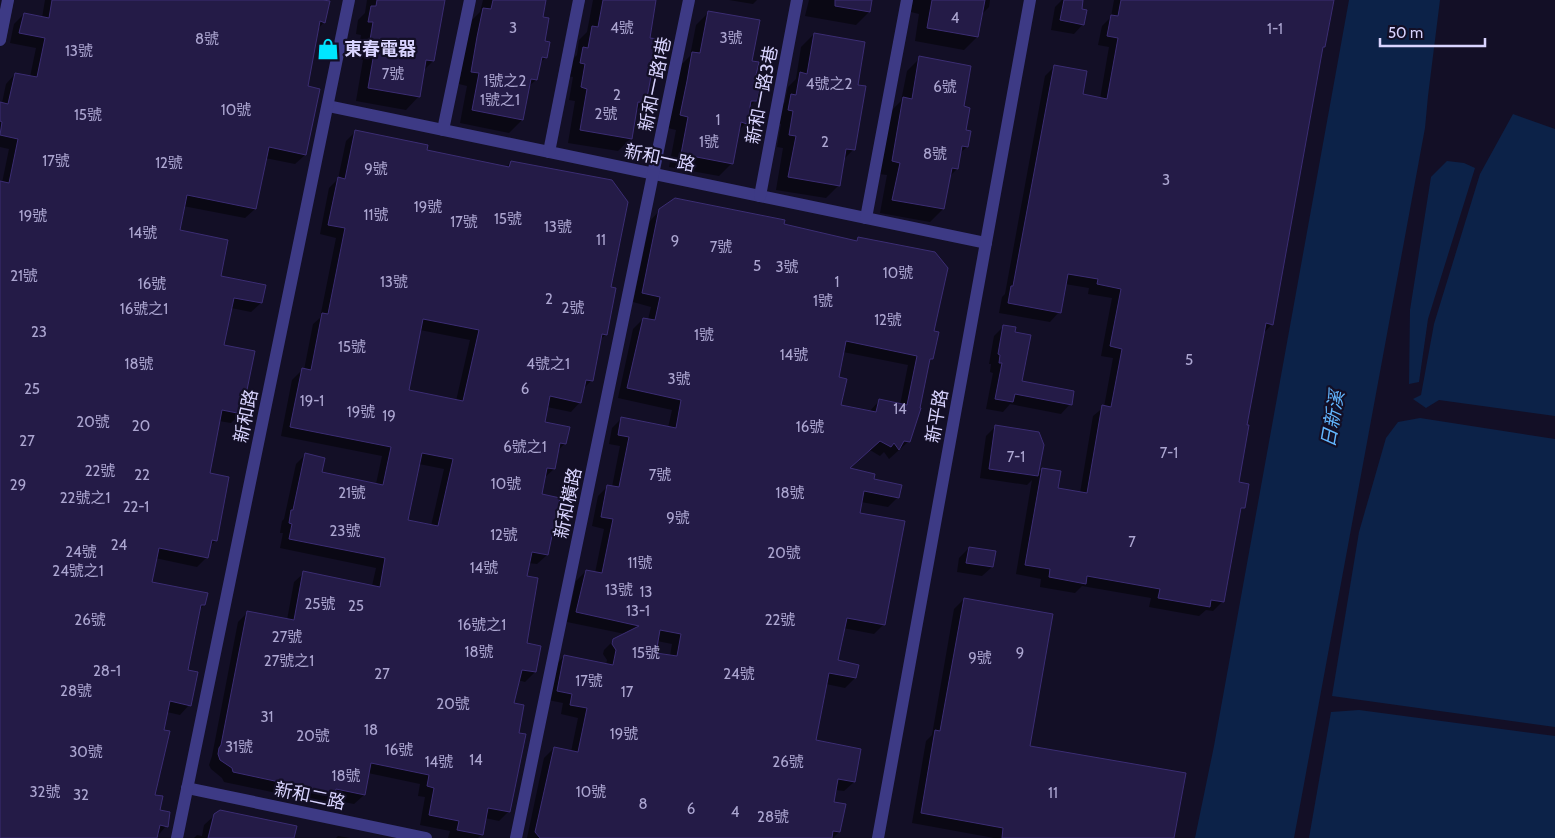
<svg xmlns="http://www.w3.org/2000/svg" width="1555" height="838" viewBox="0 0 1555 838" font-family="Cabin,'Noto Sans TC',sans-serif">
<rect width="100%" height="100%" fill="#130f26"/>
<g fill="#0c2248">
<path d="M1349,0H1440L1428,96L1425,128L1294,838H1195L1214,746Z"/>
<path d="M1513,114L1555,129V416L1439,400L1426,408L1413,399L1421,395L1434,324L1480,174Z"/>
<path d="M1447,161L1464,163L1475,168L1428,319L1419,382L1409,384L1410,310L1431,177Z"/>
<path d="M1420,418L1555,439V727L1332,696L1359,532L1386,438L1398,422Z"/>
<path d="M1359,710L1555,736V838H1309L1331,712Z"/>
</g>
<g fill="#0007" fill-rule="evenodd">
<path d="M45,0H317L324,22L318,29L306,87L305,155L295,164L265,158L255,209L245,218L183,206L179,231L219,277L261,303L251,312L231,308L223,346L241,413L231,423L219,421L208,474L216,540L209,547L207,557L197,567L155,558L151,583L204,605L199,610L186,671L189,705L180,715L167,712L154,796L159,811L166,826L156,838H0V182L2,183L9,149L0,147V104L2,103L6,84L15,74L30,77L36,48L10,43L14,24L24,14L42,18Z"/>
<path d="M367,0H444L433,61L423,71L419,96L406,110L356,101L363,60L357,58L361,35L356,34L358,20L365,13Z"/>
<path d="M483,0H545L541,18L546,57L539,64L536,80L528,87L522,120L509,133L460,123L467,86L459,84L470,22L480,12Z"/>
<path d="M593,0H655L648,39L645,102L635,112L631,138L618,151L568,143L575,101L569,100L573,77L568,76L570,62L577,55L579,40L587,32Z"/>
<path d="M729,0H757L753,4Z"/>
<path d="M809,0H872L869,12L856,25L805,16Z"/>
<path d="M913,0H990L989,7L981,15L977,37L964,50L915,41L919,14L911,12Z"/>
<path d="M1062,0H1078L1083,24L1074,34L1051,30L1055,7Z"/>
<path d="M1114,0H1332L1324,46L1322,49L1272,324L1263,334L1246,426L1238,483L1243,508L1239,512L1223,601L1213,611L1206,610L1199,616L1149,607L1151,598L1082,586L1075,593L1040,587L1041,579L1016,574L1032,480L1027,485L980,478L986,436L996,426L1037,474L1042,469L1057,489L1080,493L1093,416L1104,407L1113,358L1101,356L1112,298L1088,294L1089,288L1065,284L1059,312L1050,322L999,313L1002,297L1005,294L1045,76L1054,67L1081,95L1100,99L1109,47L1098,45L1102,26L1111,17Z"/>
<path d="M709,12L751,62L755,101L749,107L746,123L738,131L732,163L719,176L669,167L676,130L668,128L680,66L690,56L696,25Z"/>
<path d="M814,34L856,86L853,150L843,160L839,185L826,198L776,190L783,148L777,147L781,124L776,123L778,109L785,102L788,87L796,79L801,47Z"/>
<path d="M920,58L962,107L967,147L960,153L957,169L949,177L943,209L930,222L880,213L887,175L879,174L891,111L901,101L907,71Z"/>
<path d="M355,132L426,151L506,167L511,162L609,288L606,334L600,340L592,380L583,389L580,402L571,412L547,407L544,423L565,443L557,452L554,469L544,478L540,495L547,555L537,564L528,563L525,577V644L540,647L535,672L525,682L518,680L513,704L517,734L509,811L499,821L485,818L481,835L478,838H448L450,831L420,825L425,797L418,796L420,784L368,773L364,795L354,804L328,799L324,803L224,782L222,778L211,769L209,765L212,756L238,622L248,612L287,620L294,582L304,573L372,586L376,568L280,548L283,533H280L282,521L284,519L296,464L305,455L320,473L376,484L382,456L281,436L292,380L302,370H304L313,324L320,318L336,238L320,234L329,188L338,179L346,141ZM420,330L470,340L456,401L407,391ZM419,464L444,469L431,526L407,521Z"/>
<path d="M660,210L783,225L855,242L859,238L932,332V358L928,362L909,441L889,459L884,452L880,456L870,450L848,469L873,480L898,497L888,507L861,502L859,514L884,624L874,634L843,628L837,661L855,678L845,688L826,684L814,741L854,782L844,791L835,790L833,803L839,832L833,838H527L544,758L554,748L571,752L578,718L561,714L563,703L548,700L555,666L564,656L606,665L607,660L603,654L604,650L614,640L625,634L567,622L576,581L586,571L595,573L604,529L592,526L598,496L608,486L612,487L620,446L609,444L612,428L621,419L668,428L672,410L618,398L633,329L643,319L648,320L651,307L633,302L650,221ZM843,352L908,365L900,405L879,401L869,412L840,406L837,378ZM657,641L672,644L670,656L654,654Z"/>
<path d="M1004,326L1014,333L1021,382L1070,404L1061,414L1010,404L1003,412L986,409L993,373L990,372L991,364H989L994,336Z"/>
<path d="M969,548L992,567L982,576L957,572L959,558Z"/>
<path d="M964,599L1029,747L1173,838H994L912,823L926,741L932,735L954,609Z"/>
<path d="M215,815L293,838H194L197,835L202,836L204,825Z"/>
<path d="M338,836L350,838H336Z"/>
</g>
<g fill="#241b47" stroke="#3b2d73" fill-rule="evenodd">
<path d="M52,0H323L330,1L325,23L320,21L308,86L320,89L306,155L269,147L256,209L187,195L180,230L228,240L221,276L266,285L262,303L234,298L224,345L255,351L242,414L222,410L210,473L229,477L217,541L212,540L208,558L159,548L152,582L208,593L205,605H201L188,670L198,672L191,706L170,701L164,730L170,731L155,795L163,796L160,810L170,812L168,827L160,825L157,838H0V181L9,183L18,139L0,135L2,122L0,121V102L8,104L15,73L37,77L45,38L19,33L24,13L49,18Z"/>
<path d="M377,0H445L434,61L426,60L420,97L368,88L375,47L369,46L373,22H368L371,6H376Z"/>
<path d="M493,0H546L543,17L549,18L545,41L550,42L547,58L542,57L537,80L531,79L523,120L472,110L479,73L471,72L477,37L483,8L491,9Z"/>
<path d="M603,0H656L650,38L658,39L646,103L638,102L632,139L580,130L587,89L581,87L585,64L580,63L583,47L588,48L592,26L598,27Z"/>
<path d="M835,0H872L870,12L835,6Z"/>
<path d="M932,0H985L978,37L927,28Z"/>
<path d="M1064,0H1083L1082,9L1087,10L1084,25L1060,20Z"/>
<path d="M1121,0H1334L1325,47H1323L1273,325L1266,323L1247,425H1249L1239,482L1249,484L1245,508H1241L1224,602L1211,600L1210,607L1158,598L1160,589L1087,576L1086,584L1049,577L1050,569L1025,565L1042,468L1061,471L1058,488L1087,493L1102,405L1111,407L1122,349L1110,346L1121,289L1097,284L1098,279L1068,274L1061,313L1008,303L1011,286H1013L1054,65L1087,71L1083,94L1107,99L1118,38L1107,36L1111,15L1118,16Z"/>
<path d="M708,11L760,20L752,61L759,62L754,84L760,86L757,101H751L747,124L741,122L733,164L681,154L688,117L680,115L687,81L692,52L700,53Z"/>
<path d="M814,33L865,42L858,85L866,86L855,150L846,149L840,186L788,177L796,136L789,135L793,111L788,110L791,94L796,95L800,72L807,74Z"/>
<path d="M919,56L971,66L964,106L970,108L966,130L971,131L968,147L962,146L958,169L952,168L944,209L892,200L900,163L892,161L898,126L903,97L912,99Z"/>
<path d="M355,130L428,145L427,150L509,167L511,161L612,180L628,202L611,287L616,288L607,335L602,334L593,381L586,380L581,403L550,396L545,422L570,427L566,444L560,443L555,469L547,468L542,494L560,498L548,555L532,552L527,576L538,578L527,643L541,646L536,672L522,670L514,703L524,705L519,733L526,734L510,812L488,808L483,835L457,830L459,821L429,815L434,788L427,786L429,775L371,763L365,795L336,789L335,794L233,772L232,768L220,760L218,754L219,748L221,745L247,611L294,620L303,571L380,587L385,558L289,539L292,524L289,523L291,510H293L305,453L325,458L322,472L383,485L391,447L290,427L302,368L311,370L322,313L328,314L345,228L328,225L338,177L345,179ZM423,319L479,330L463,401L409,390ZM422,453L453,459L438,526L408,520Z"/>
<path d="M675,198L785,220L784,224L857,241L858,237L935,252L948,268L934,331L939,332L933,359H930L920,408H921L910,442L904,441L899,450L894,443L891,447L880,441L850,468L875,474L874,479L902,485L899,498L864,491L860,513L905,521L885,625L847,618L838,660L859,665L856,678L829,673L816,740L861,749L855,782L838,779L834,802L846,804L840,832L833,831L832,838H540L535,832L554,747L578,752L587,708L570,705L572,694L557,691L564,655L613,665L616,650L612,644L613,639L639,626L576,612L586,570L602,573L613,519L601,517L607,485L619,487L629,437L618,435L621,417L676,428L681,400L627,388L643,318L655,320L660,297L642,293L659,209ZM846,341L917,356L907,405L879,399L876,412L841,405L847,379L839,377ZM660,630L681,634L677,656L656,653Z"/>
<path d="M1003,325L1016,327L1015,332L1031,335L1022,381L1074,391L1072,405L1015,394L1013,402L995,399L1002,363H999L1000,355L998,354Z"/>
<path d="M995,425L1039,432L1044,445L1038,476L989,469Z"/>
<path d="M969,547L996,551L993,567L966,563Z"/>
<path d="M964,598L1053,614L1030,746L1186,773L1174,838H1002L1003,828L921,813L935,730L940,731Z"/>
<path d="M220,810L297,826L294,838H208L214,814Z"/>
</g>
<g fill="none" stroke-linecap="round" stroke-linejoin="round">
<g stroke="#3d3a85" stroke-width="12">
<path d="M0,40L8,0"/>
<path d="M328,106L986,243"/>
<path d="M443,130L470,0"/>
<path d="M549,152L579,0"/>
<path d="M760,196L797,0"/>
<path d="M866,218L907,0"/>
<path d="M187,788L426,838"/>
<path d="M177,838L349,0"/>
<path d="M516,838L689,0"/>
<path d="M878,838L1030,0"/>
</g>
</g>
<defs>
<g id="shop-bare" transform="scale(1.725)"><path d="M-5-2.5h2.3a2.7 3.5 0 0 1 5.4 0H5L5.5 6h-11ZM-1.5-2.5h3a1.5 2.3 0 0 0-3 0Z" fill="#00e5ff" stroke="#130f26" stroke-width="2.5" paint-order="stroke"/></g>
</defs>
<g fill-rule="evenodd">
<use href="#shop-bare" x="328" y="49"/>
</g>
<g text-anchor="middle" stroke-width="4.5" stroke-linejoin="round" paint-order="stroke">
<g font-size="15" fill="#aca6d1">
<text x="955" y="23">4</text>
<text x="513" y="33">3</text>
<text x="622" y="33">4號</text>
<text x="1275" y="34">1-1</text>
<text x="731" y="43">3號</text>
<text x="207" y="44">8號</text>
<text x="79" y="56">13號</text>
<text x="393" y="79">7號</text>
<text x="505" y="86">1號之2</text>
<text x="829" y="89">4號之2</text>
<text x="945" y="92">6號</text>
<text x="617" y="100">2</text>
<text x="500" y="105">1號之1</text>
<text x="236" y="115">10號</text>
<text x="606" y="119">2號</text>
<text x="88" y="120">15號</text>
<text x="718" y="125">1</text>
<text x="709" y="147">1號</text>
<text x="825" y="147">2</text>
<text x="935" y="159">8號</text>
<text x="56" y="166">17號</text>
<text x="169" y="168">12號</text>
<text x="376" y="174">9號</text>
<text x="1166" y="185">3</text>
<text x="428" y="212">19號</text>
<text x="376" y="220">11號</text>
<text x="33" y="221">19號</text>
<text x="508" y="224">15號</text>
<text x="464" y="227">17號</text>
<text x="558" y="232">13號</text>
<text x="143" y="238">14號</text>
<text x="601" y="245">11</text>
<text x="675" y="246">9</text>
<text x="721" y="252">7號</text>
<text x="757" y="271">5</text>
<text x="787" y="272">3號</text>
<text x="898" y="278">10號</text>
<text x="24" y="281">21號</text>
<text x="394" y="287">13號</text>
<text x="837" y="287">1</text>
<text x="152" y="289">16號</text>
<text x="549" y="304">2</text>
<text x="823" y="306">1號</text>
<text x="573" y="313">2號</text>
<text x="144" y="314">16號之1</text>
<text x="888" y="325">12號</text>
<text x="39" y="337">23</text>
<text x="704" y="340">1號</text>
<text x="352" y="352">15號</text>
<text x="794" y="360">14號</text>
<text x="1189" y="365">5</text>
<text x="139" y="369">18號</text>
<text x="548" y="369">4號之1</text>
<text x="679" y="384">3號</text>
<text x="32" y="394">25</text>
<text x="525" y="394">6</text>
<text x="312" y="406">19-1</text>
<text x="900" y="414">14</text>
<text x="361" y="417">19號</text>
<text x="389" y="421">19</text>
<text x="93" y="427">20號</text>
<text x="141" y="431">20</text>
<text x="810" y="432">16號</text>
<text x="27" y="446">27</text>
<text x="525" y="452">6號之1</text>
<text x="1169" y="458">7-1</text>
<text x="1016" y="462">7-1</text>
<text x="100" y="476">22號</text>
<text x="142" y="480">22</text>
<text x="660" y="480">7號</text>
<text x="506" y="489">10號</text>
<text x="18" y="490">29</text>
<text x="352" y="498">21號</text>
<text x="790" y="498">18號</text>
<text x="85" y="503">22號之1</text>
<text x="136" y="512">22-1</text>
<text x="678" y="523">9號</text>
<text x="345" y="536">23號</text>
<text x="504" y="540">12號</text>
<text x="1132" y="547">7</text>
<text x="119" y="550">24</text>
<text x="81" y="557">24號</text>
<text x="784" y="558">20號</text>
<text x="640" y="568">11號</text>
<text x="484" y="573">14號</text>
<text x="78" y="576">24號之1</text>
<text x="619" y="595">13號</text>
<text x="646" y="597">13</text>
<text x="320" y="609">25號</text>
<text x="356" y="611">25</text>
<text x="638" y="616">13-1</text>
<text x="90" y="625">26號</text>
<text x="780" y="625">22號</text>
<text x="482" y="630">16號之1</text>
<text x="287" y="642">27號</text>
<text x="479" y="657">18號</text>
<text x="646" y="658">15號</text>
<text x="1020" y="658">9</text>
<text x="980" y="663">9號</text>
<text x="289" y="666">27號之1</text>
<text x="107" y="676">28-1</text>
<text x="382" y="679">27</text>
<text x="739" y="679">24號</text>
<text x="589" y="686">17號</text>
<text x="76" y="696">28號</text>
<text x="627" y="697">17</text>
<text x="453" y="709">20號</text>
<text x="267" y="722">31</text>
<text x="371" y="735">18</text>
<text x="624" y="739">19號</text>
<text x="313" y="741">20號</text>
<text x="239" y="752">31號</text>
<text x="399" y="755">16號</text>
<text x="86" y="757">30號</text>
<text x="476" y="765">14</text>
<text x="439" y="767">14號</text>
<text x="788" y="767">26號</text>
<text x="346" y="781">18號</text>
<text x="45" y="797">32號</text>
<text x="591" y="797">10號</text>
<text x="1053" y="798">11</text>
<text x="81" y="800">32</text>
<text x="643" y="809">8</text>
<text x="691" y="814">6</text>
<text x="735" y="817">4</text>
<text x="773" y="822">28號</text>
</g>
<g font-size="18" font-weight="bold" fill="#d9d4ff" stroke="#130f26" text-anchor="start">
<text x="344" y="55">東春電器</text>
</g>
<g font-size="18" fill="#d9d4ff" stroke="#130f26">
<text transform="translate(655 84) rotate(-78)" y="6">新和一路1巷</text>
<text transform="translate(762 95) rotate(-79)" y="6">新和一路3巷</text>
<text transform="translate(660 158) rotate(12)" y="6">新和一路</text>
<text transform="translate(246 416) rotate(-78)" y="6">新和路</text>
<text transform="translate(937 416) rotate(-80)" y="6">新平路</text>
<text transform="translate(568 503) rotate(-78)" y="6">新和橫路</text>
<text transform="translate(310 796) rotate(12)" y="6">新和二路</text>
</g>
<g font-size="19" font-style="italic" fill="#62b6ff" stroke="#130f26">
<text transform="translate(1332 419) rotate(-80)" y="7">日新溪</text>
</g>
</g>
<path d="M1380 38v8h105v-8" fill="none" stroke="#d9d4ff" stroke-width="2.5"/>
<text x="1388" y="38" font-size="15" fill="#d9d4ff" stroke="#130f26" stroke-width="4" paint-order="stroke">50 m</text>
</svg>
